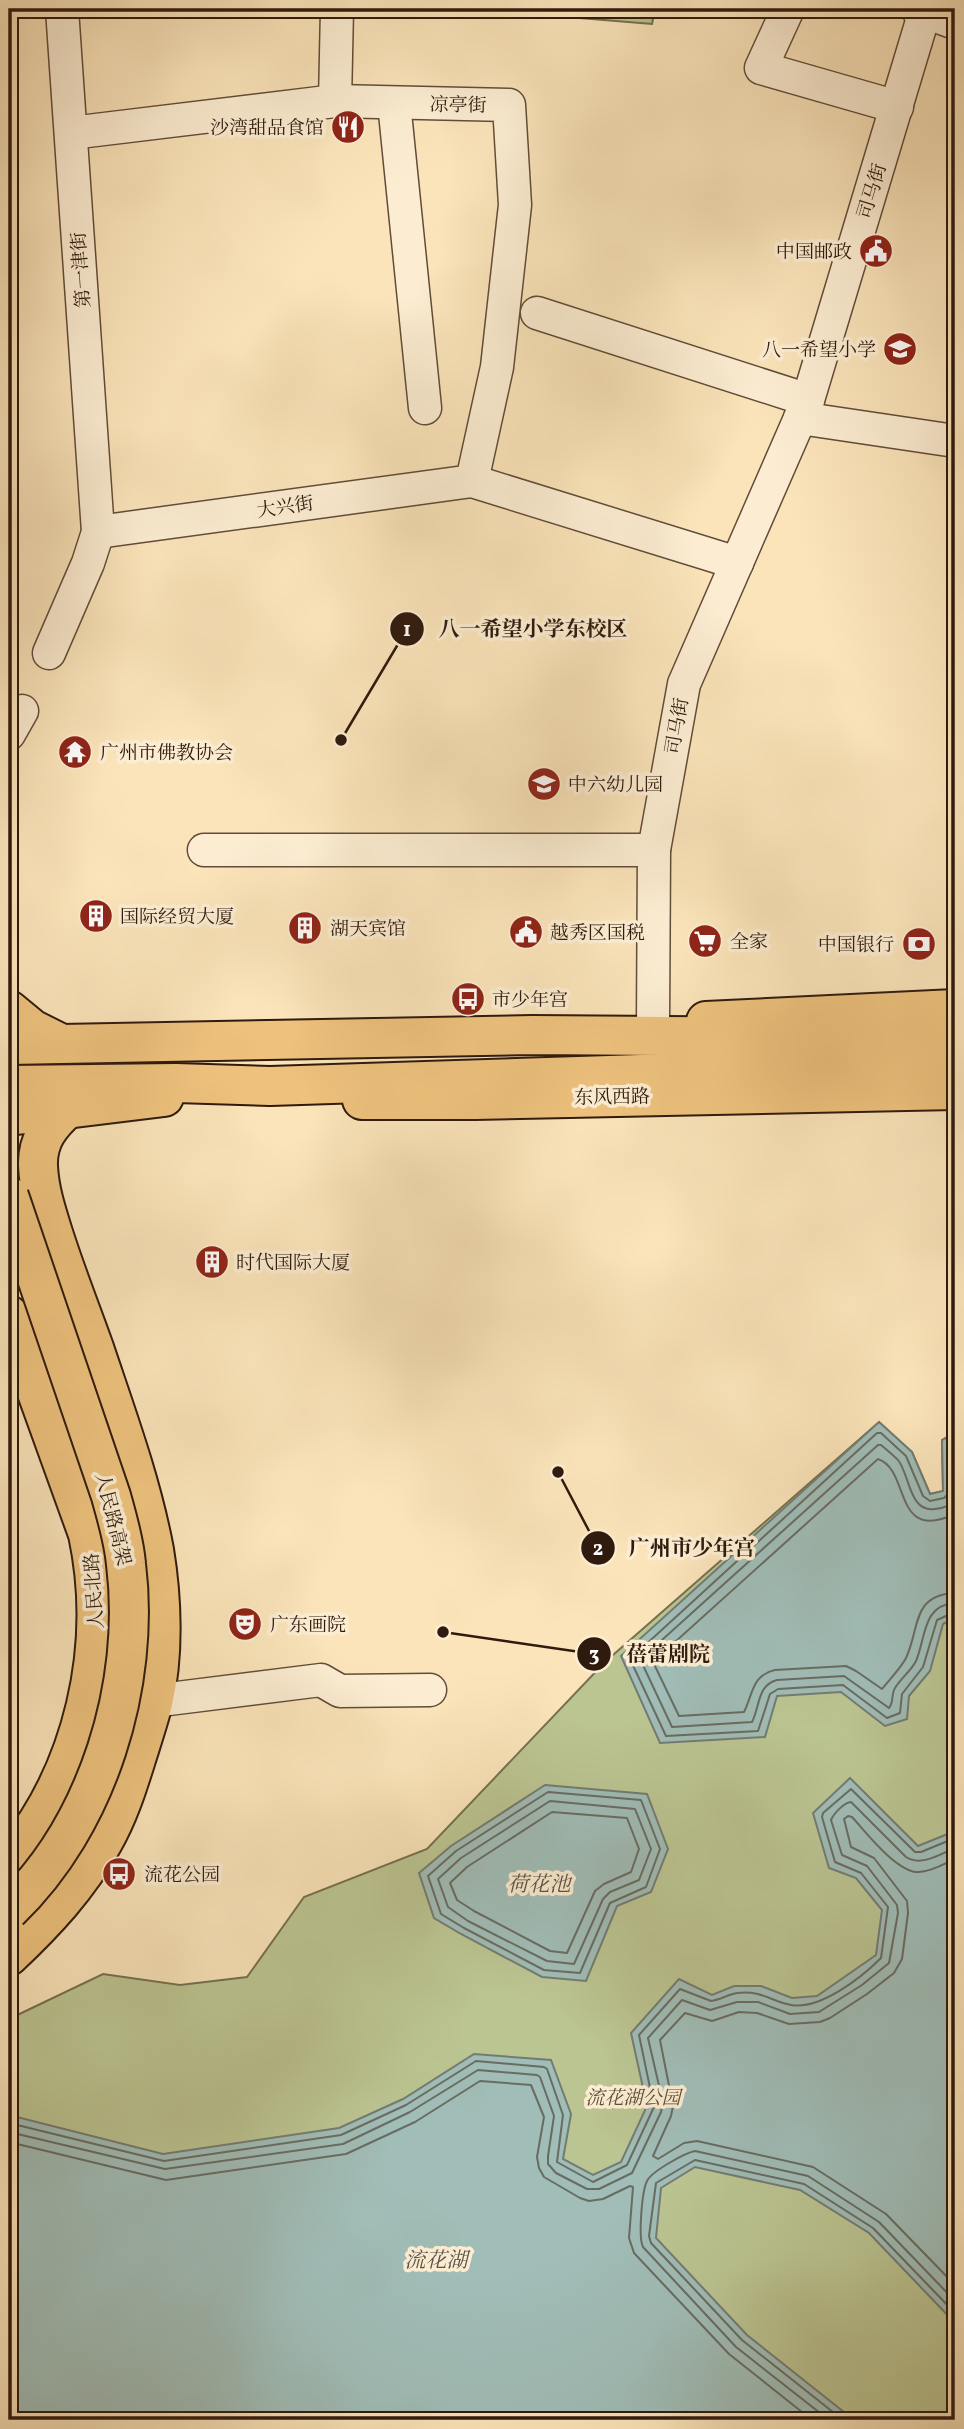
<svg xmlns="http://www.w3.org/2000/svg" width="964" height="2429" viewBox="0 0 964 2429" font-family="Vollkorn,'Noto Serif SC',serif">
<rect width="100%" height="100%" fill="#fbe4ba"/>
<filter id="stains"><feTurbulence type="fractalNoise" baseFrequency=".00286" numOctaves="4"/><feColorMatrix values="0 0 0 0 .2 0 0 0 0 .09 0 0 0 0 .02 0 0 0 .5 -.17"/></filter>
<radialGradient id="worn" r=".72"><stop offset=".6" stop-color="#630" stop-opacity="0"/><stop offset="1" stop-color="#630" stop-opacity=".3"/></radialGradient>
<g fill="#bbc592" stroke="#757050" stroke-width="2">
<path d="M467,9H655L652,24Z"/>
<path d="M879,1422L912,1452L930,1494L943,1491L942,1440L955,1433V2420H9V2019L103,1974L180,1985L247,1977L304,1897L427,1849L605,1662Z"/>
</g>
<g fill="#a0bdb7" stroke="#737c73" stroke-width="2">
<path d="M879,1422L912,1452L930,1494L943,1491L942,1440L955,1433V1618L943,1624L930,1671L909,1696L907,1719L885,1726L841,1692L777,1696L765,1737L660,1743L621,1656Z"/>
<path d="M850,1778L918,1846L955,1831V2323L869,2233L800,2190L695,2167L661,2188L656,2238L747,2335L854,2420H9V2115L163,2154L339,2128L403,2099L474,2054L551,2060L571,2114L563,2159L593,2175L621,2162L647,2106L631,2033L679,1979L712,1995L734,1986H761L792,1998L817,1996L876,1955L882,1910L856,1878L829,1868L813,1813Z"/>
<path d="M545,1785L647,1794L668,1849L651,1892L617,1906L586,1981L542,1977L461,1934L434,1918L419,1873L451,1846Z"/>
</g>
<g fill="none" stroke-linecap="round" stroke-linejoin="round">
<g stroke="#686c62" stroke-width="2">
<path d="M955,1441L949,1446V1493L944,1498L930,1501L923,1496L906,1456L881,1433H877L630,1659L666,1736L758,1731L770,1694L778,1689L843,1685L887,1718L900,1713L902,1694L923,1667L937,1620L955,1612"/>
<path d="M955,1500C949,1506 944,1508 935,1509C909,1513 910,1475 898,1460C893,1455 887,1450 881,1445H878L642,1658L641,1661L672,1727L752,1722C760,1707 757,1685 777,1680L844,1676L889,1708C894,1702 891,1694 895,1688C901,1678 911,1671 916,1661C926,1638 922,1605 955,1603"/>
<path d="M955,1514C892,1543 911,1470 878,1459L655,1660L654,1664L679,1716L744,1712C753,1694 752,1675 775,1670L846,1666L856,1671L882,1689C889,1680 901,1668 906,1658C920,1629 911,1595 955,1593"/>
<path d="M548,1792L641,1800L660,1849L646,1887L610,1903L580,1973L544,1970L464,1928L441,1914L428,1876L456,1851Z"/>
<path d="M550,1801L635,1809L651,1849L639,1880L610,1892L603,1899L574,1964L547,1961L468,1921L448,1907L438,1879L461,1858Z"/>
<path d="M552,1812L627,1818L639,1849L631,1872L604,1884L595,1891L567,1953L550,1951L474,1911L457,1900L450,1883L467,1867Z"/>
<path d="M955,1859C944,1864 931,1872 919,1872C897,1873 866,1832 852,1817L848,1816L844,1819L851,1847L874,1858L907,1901L908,1913L902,1959L894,1973L867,1994L830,2018L820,2022L789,2024L757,2013L739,2012L712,2021L685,2013L660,2040L673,2106L671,2116L653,2156L658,2159L684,2143L697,2141L813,2167L886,2214L955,2285"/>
<path d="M9,2123L164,2161L341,2135L406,2105L476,2061L544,2067L547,2069L563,2115L557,2162L593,2182L627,2165L654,2107L639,2035L680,1989L711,2001C720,2000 729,1994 737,1993C762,1990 770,2001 791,2005C820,2010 861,1978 881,1958L888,1907L861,1873L835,1862L822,1817L823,1813L851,1789L915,1852H921L955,1838"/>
<path d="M9,2132L165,2169L343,2144L410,2112L478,2070L537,2075L540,2077L554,2116L548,2156V2164L556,2173L587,2189H599L632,2173L661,2112L663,2103L648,2038L682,2000L710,2010L737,2002H758L790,2014L819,2012L862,1985L889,1963L898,1913L897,1905L867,1866L842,1855L831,1820C834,1813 845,1802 851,1802L906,1857C921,1867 940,1854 955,1848"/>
<path d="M9,2142L166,2180L346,2154L415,2122L480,2081L531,2085L544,2117L537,2157L539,2168L544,2177L580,2198L589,2201L603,2199L630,2186L633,2187L629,2238L634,2253L729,2354L812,2420"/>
<path d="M829,2420L736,2347L643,2247C638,2237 642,2191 647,2181C652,2171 685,2153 695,2151L808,2176L879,2222L955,2301"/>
<path d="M843,2420L742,2340L651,2243L649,2236L656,2183L695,2160L804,2184L873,2228L955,2313"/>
</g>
<g stroke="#624c39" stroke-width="35">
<g id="minor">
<path d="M788,9L761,68L897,107"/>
<path d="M917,9L955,23"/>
<path d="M335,101L337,9"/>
<path d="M394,103L425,408"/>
<path d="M71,133L335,101L509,105L515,205L497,367L472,481"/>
<path d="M537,313L808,400"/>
<path d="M800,418L955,441"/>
<path d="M98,532L472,481L737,563"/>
<path d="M49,653L88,563L98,532L62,9"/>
<path d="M9,734L22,711"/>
<path d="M204,850H654"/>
<path d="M653,1024L654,850L684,684L808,400L925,11"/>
<path d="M153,1701L321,1680L340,1691L430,1690"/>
</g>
</g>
<g stroke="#2f1a0e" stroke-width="42">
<g id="major">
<path d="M9,1010L32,1029L60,1043"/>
<path d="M706,1021L955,1009"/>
<path d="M362,1100H475L955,1090"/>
<path d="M9,1116L164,1097"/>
<path d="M9,1315L88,1534C112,1647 84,1772 9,1861"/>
<path d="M9,1956C45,1922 79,1886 103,1842C118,1816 127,1788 136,1759C142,1740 148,1722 153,1703C164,1655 162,1598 154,1550C141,1481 116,1414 94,1348C80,1309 65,1271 53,1233C46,1211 39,1189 38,1166C37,1140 50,1124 68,1108"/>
</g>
</g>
<g stroke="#2f1a0e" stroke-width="42">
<g id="highway">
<path d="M9,1045L532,1035L950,1038"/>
<path d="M9,1085L176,1083L270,1086L955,1064"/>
</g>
</g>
<use href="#minor" stroke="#fcedd2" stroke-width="32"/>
<use href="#major" stroke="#eec27d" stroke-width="38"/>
<use href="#highway" stroke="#eec27d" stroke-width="38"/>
<g stroke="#2f1a0e" stroke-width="42" stroke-linecap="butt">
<path id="major-bridge" d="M9,1196L111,1496C117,1518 124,1540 126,1564C141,1684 98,1825 9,1910"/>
</g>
<use href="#major-bridge" stroke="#eec27d" stroke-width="38"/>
</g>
<defs>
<g id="restaurant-disc" transform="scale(1.75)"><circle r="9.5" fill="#8f2418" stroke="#fcedd2"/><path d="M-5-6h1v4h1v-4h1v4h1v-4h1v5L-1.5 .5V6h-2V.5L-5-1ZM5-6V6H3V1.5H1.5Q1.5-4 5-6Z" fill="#fff"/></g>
<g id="civic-disc" transform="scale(1.75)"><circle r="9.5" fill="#8f2418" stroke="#fcedd2"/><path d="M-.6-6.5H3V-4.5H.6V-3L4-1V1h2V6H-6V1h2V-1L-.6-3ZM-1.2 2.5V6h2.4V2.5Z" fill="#fff"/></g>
<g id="school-disc" transform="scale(1.75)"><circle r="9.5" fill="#8f2418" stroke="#fcedd2"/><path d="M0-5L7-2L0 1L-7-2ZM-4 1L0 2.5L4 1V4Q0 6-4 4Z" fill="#fff"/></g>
<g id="temple-disc" transform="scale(1.75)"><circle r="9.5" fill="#8f2418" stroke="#fcedd2"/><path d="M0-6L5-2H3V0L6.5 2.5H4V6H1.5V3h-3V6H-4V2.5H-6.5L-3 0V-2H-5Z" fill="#fff"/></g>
<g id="building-disc" transform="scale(1.75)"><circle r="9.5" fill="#8f2418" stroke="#fcedd2"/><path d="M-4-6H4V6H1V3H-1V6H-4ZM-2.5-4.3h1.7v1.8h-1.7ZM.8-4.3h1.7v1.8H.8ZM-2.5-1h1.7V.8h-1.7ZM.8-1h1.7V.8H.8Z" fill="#fff"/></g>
<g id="supermarket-disc" transform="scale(1.75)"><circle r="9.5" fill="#8f2418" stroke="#fcedd2"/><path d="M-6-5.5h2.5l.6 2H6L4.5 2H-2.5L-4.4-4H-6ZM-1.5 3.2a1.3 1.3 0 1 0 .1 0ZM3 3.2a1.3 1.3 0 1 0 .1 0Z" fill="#fff"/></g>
<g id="bank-disc" transform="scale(1.75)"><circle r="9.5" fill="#8f2418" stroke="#fcedd2"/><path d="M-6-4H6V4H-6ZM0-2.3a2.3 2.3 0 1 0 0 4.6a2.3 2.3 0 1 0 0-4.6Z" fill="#fff"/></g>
<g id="bus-disc" transform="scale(1.75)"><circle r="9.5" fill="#8f2418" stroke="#fcedd2"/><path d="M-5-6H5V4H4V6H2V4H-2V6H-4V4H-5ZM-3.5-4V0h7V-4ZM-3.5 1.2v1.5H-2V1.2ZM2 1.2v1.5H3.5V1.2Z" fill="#fff"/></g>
<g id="theatre-disc" transform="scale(1.75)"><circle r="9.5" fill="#8f2418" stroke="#fcedd2"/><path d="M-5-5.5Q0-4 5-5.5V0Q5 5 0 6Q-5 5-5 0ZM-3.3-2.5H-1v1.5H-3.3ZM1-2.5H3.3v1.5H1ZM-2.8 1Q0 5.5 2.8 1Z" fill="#fff"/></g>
</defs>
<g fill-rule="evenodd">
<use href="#restaurant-disc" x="348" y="127"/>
<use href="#civic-disc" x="876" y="251"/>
<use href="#school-disc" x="900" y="349"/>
<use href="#temple-disc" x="75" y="752"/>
<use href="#school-disc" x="544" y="784"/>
<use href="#building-disc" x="96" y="916"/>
<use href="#building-disc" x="305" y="928"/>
<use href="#civic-disc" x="526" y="932"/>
<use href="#supermarket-disc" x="705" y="941"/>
<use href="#bank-disc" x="919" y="944"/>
<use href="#bus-disc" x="468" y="999"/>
<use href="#building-disc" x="212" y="1262"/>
<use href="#theatre-disc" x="245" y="1624"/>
<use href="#bus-disc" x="119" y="1874"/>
</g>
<g text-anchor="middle" stroke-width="7" stroke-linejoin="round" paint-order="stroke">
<g font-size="19" fill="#2f1a0e" stroke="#fcedd2">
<text transform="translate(458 104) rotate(1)" y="7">凉亭街</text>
<text transform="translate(871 191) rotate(-73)" y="7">司马街</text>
<text transform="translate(80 270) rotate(-94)" y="7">第一津街</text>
<text transform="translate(285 506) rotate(-8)" y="7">大兴街</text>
<text transform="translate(676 726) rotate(-80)" y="7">司马街</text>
<text transform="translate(612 1096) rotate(-1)" y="7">东风西路</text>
<text transform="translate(114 1519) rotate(76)" y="7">人民路高架</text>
<text transform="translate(93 1591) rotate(-94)" y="7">人民北路</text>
</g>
<g font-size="19" fill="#2f1a0e" stroke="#fcedd2" text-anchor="start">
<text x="324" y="134" text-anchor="end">沙湾甜品食馆</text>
<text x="852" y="258" text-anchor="end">中国邮政</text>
<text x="876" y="356" text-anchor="end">八一希望小学</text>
<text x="100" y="759">广州市佛教协会</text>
<text x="568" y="791">中六幼儿园</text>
<text x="120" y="923">国际经贸大厦</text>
<text x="330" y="935">湖天宾馆</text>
<text x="550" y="939">越秀区国税</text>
<text x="730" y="948">全家</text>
<text x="894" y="951" text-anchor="end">中国银行</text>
<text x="492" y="1006">市少年宫</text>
<text x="236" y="1269">时代国际大厦</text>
<text x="270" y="1631">广东画院</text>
<text x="144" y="1881">流花公园</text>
</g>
<g font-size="19" font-style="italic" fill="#594d36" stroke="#fcedd2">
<text x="633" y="2104">流花湖公园</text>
</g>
<g font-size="21" font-style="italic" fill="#575349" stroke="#fcedd2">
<text x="539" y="1891">荷花池</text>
<text x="436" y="2267">流花湖</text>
</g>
</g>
<path fill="none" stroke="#2f1a0e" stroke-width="2.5" d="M341 740L407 629M558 1472L598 1548M443 1632L594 1654"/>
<g fill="#2f1a0e" stroke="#fcedd2" stroke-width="2.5">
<circle cx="341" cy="740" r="7"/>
<circle cx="558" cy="1472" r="7"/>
<circle cx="443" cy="1632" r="7"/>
<circle cx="407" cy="629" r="18"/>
<circle cx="598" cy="1548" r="18"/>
<circle cx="594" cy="1654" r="18"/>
</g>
<g font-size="21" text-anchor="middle" font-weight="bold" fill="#fff">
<text x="407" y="636">1</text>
<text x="598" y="1555">2</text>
<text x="594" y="1661">3</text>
</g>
<g font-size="21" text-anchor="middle" font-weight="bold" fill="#2f1a0e" stroke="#fcedd2" stroke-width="7" stroke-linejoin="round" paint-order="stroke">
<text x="533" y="636">八一希望小学东校区</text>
<text x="692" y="1555">广州市少年宫</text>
<text x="668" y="1661">蓓蕾剧院</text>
</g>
<rect width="964" height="2429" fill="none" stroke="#fbe4ba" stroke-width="35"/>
<rect x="10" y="10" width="943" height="2408" fill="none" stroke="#2f1a0e" stroke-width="3.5"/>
<rect x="18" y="18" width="929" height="2394" fill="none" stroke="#2f1a0e" stroke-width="2"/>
<rect width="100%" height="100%" filter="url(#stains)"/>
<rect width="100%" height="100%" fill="url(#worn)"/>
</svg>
